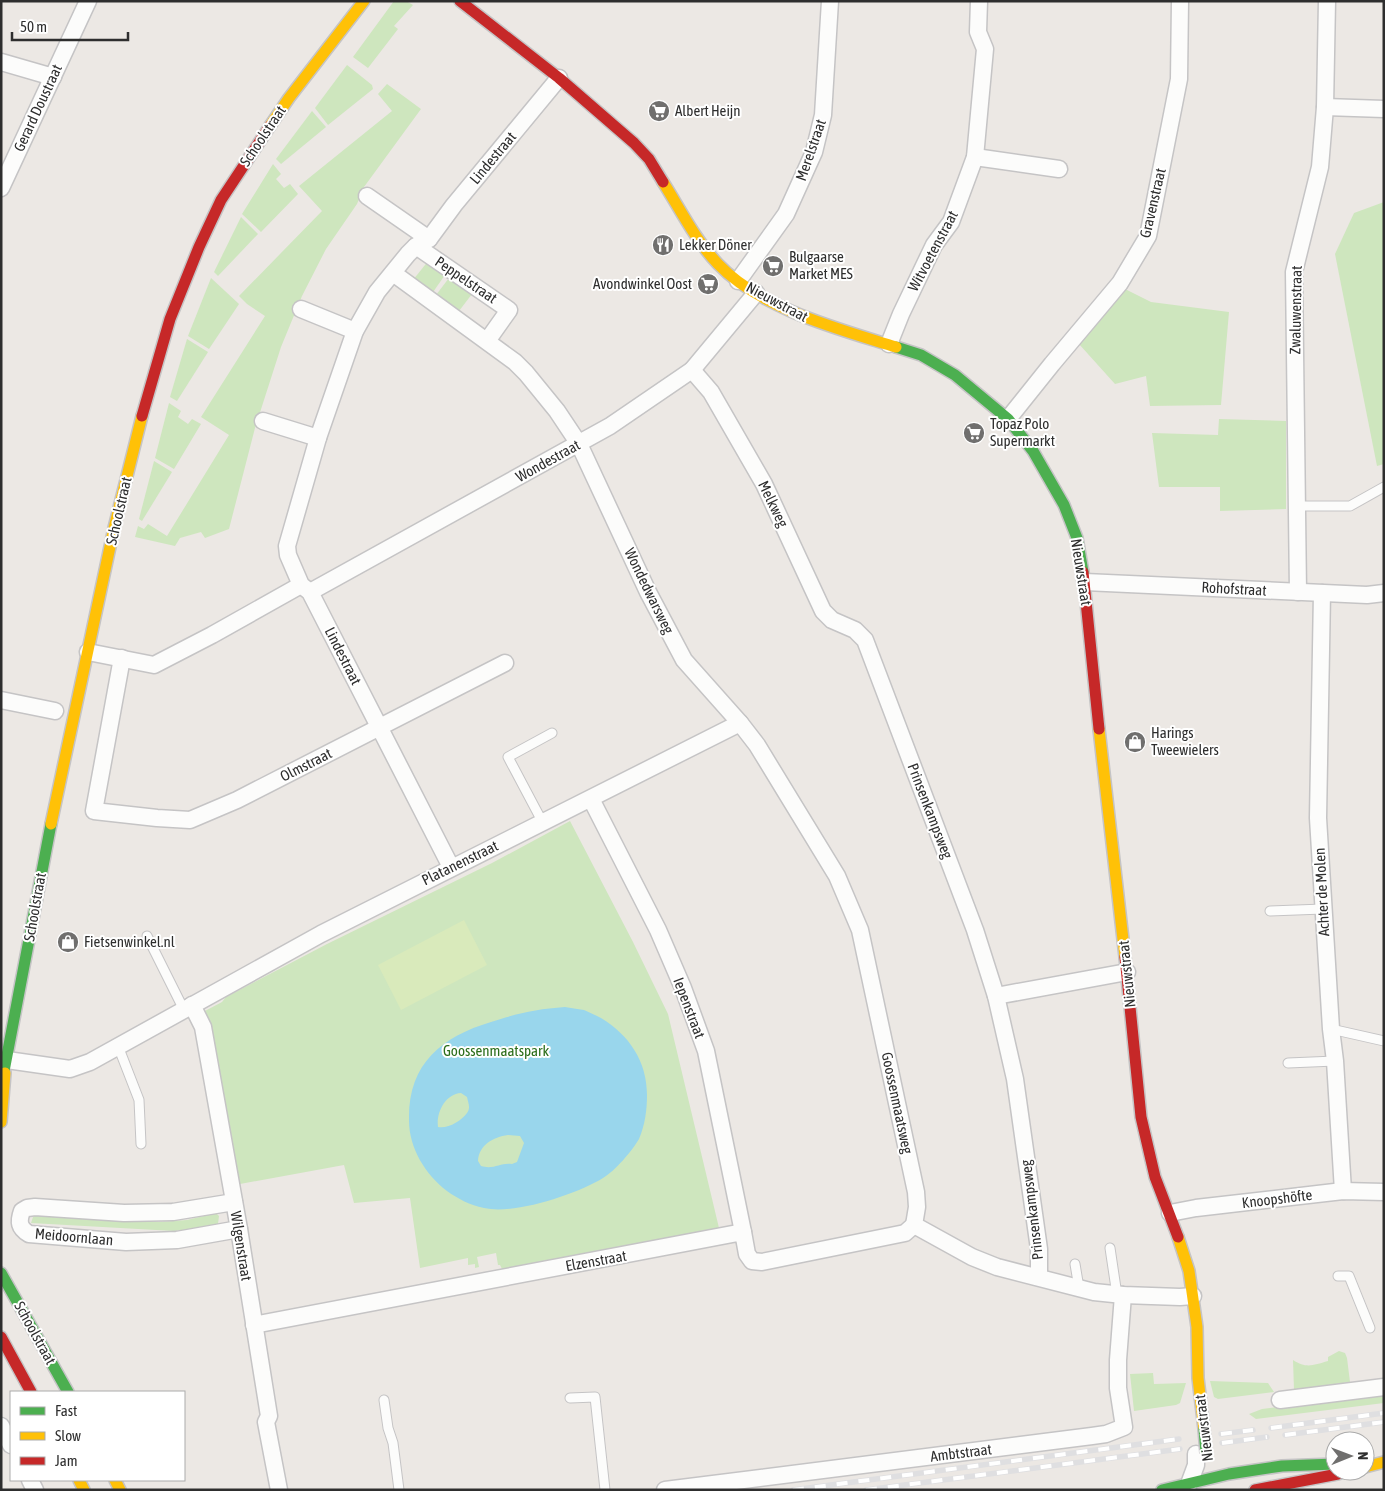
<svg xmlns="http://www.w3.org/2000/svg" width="1385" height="1491" viewBox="0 0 1385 1491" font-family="'Asap Condensed',sans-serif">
<rect width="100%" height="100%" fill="#ece8e4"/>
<g fill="#cee6be">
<path d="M394,1H406L413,5L394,26L398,29L368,68L353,57Z"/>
<path d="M347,65L372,85L373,89L328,125L315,108Z"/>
<path d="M387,84L421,109L364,187L357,204L326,249L302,296L281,347L255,428L229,529L205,538L201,532L180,538L175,546L135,537L138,526L144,529L148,524L167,536L229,435L201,417L265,316L247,304L239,296L322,211L299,186L392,111L378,94Z"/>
<path d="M312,111L326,127L281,164L276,159Z"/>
<path d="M273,164L281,174L276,179L284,188L290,184L298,194L261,232L242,214Z"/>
<path d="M1384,202V464L1377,466L1335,254L1354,213Z"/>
<path d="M241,217L258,234L218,276L214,272Z"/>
<path d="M429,260L447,272L431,295L413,280Z"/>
<path d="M211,278L239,304L209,349L188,336Z"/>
<path d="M449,278L472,294L459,311L436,295Z"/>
<path d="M1125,289L1151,302L1229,312L1221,405L1150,406L1146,376L1115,384L1079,344L1122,294Z"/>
<path d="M187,339L208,352L177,401L170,397Z"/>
<path d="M169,403L181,411L178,417L188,424L192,419L201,424L174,469L155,458Z"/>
<path d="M1219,419L1286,421V509L1220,511V487H1159L1152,433L1218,435Z"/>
<path d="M154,461L172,472L142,521L139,519Z"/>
<path d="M570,821L633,942L668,1014L719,1228L502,1269L500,1265H498L496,1253L477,1257L479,1267L475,1268V1264L468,1265V1258L420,1268L410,1198L354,1203L344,1165L240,1184L203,1012L222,1002L226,997L327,944L492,863Z"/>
<path d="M216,1213L219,1216L218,1224L210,1227L174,1231L31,1223L33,1217L36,1215L159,1222L187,1220Z"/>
<path d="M1339,1351L1345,1353L1347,1358L1350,1382L1294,1390L1293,1360C1307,1369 1313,1365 1328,1361V1357Z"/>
<path d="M1153,1373L1154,1384L1186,1383L1180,1403L1176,1405L1134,1411L1130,1374Z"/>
<path d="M1210,1381L1268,1383L1274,1392L1218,1399L1214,1397Z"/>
<path d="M1384,1393V1403L1256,1419L1249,1414L1262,1409Z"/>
</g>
<path fill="#d9eabb" d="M464,920L487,965L401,1010L378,965Z"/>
<path fill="#99d6ec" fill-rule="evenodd" d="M565,1007C571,1008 577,1009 584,1010C589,1012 595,1015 601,1018C629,1035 647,1061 647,1095C647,1110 645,1125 639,1139C632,1151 615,1171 603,1178C577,1194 515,1215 484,1208C470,1205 458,1199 447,1191C425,1174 409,1148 409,1120C408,1064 441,1037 491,1022C518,1013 537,1009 565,1007ZM461,1093L467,1097C468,1102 471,1108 467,1113C461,1121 448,1129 438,1127C436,1113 445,1094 461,1093ZM508,1135L520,1136L524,1143L517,1162L512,1164C501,1162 494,1170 481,1166L478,1161C479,1145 493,1137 508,1135Z"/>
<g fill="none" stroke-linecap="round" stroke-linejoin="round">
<g stroke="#c5c4c5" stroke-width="11">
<g id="lane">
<path d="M1297,506H1350L1384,487"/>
<path d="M543,823L508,757L552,733"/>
<path d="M1270,911L1323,909"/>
<path d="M147,936L184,1010"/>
<path d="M1331,1029L1384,1041"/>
<path d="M118,1046L139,1100L141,1144"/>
<path d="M1288,1063L1335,1061"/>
<path d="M1110,1248L1117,1295"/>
<path d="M1075,1264L1079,1288"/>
<path d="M1338,1276H1349L1370,1328"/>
<path d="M570,1398L595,1397L605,1490"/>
<path d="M384,1400L388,1428L393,1443L399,1490"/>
</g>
</g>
<g stroke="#c5c4c5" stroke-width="19">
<g id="street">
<path d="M1,62L53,77"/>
<path d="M1325,107L1384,109"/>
<path d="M975,157L1059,169"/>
<path d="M1,188L88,1"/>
<path d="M367,196L429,239"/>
<path d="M416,246L509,310L487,341"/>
<path d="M393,273L515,362L526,373L557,411L579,444L648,592L684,660L740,723L757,745L837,876L860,930L916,1192L917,1207L914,1225L972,1257L997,1267L1094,1292L1123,1295L1180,1297L1193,1296"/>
<path d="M738,281L786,214L814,152L823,115L830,1"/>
<path d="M301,309L355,331"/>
<path d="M889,344L901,314L934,245L951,222L975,157L985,49L978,32L979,1"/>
<path d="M692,370L711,392L764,484L823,611L832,620L855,630L865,640L975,930L996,996L1015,1079L1039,1249V1277"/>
<path d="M1008,419L1052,364L1120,283L1148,236L1179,79L1180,1"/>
<path d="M263,421L318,438"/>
<path d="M1085,582L1367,595L1384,593"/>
<path d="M310,592L610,426L692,370L756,293"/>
<path d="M1298,592L1294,272L1320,167L1325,107L1327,1"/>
<path d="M1322,593L1318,818L1331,1029L1335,1061L1343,1191"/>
<path d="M88,652L154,665L212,635L301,585"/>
<path d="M122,658L94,811L157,818L190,820L237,800L505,663"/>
<path d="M1,700L55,711"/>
<path d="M591,799L658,930L683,988L706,1051L743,1232"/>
<path d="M451,867L310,592L301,585L288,555L287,546L318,438L355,331L377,292L408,254L416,246L429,239L454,205L559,78"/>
<path d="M996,996L1127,972"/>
<path d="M192,1005L203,1027L239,1229L269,1416L266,1422L279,1490"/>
<path d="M7,1060L70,1069L90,1062L321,934L740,723"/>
<path d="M234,1202L173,1212L124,1213L35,1207L27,1208L22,1211C18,1222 19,1228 29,1234L126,1242L177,1240L239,1229"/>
<path d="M1170,1213L1196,1208L1343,1191L1384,1192"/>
<path d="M254,1325L743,1232L747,1254L752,1261L762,1262L905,1233L914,1225"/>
<path d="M1280,1400L1384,1387"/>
<path d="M1,1426L11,1445"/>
<path d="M30,1480L35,1490"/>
<path d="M1189,1484L1196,1465V1454"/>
<path d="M665,1490L1092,1436L1106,1434L1124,1427L1118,1388V1360L1123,1295"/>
</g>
</g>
<g stroke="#c5c4c5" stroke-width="14">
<g id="fast">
<path d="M896,347L921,355L955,375L1008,419L1033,451L1064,505L1077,538L1083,572"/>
<path d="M1,1087L51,824"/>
<path d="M1,1273L68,1392"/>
<path d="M1162,1490L1229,1474L1282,1466L1335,1464"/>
</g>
</g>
<g stroke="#c5c4c5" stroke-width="14">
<g id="slow">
<path d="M270,126L289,98L364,1"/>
<path d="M663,182C680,209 696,241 718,264C761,309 839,329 896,347"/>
<path d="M1099,729L1125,957"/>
<path d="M51,824L114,528L142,416"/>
<path d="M1,1122L5,1073"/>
<path d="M1178,1237L1189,1271L1197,1327L1198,1378L1204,1429"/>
<path d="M1365,1467L1384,1462"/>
<path d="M79,1480L84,1490"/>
<path d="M115,1480L120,1490"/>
</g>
</g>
<g stroke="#c5c4c5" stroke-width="14">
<g id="jam">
<path d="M460,1L559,78L634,143L649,159L663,182"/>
<path d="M142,416L170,319L199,247L221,200L270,126"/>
<path d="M1083,572L1099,729"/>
<path d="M1125,957L1141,1117L1155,1177L1178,1237"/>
<path d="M1,1337L31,1392"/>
<path d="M1255,1490L1338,1474"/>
</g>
</g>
<use href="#lane" stroke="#fcfcfb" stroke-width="9"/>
<use href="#street" stroke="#fcfcfb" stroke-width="16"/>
<use href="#fast" stroke="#4caf50" stroke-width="11"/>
<use href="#slow" stroke="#ffc107" stroke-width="11"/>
<use href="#jam" stroke="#c62828" stroke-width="11"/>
<g stroke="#dfdfe1" stroke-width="5.5">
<g id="rail">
<path d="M1271,1428L1384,1413"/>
<path d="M1221,1434L1253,1430"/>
<path d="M1285,1435L1384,1422"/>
<path d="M1222,1443L1267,1437"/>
<path d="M793,1490L1179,1439"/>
<path d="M866,1490L1180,1449"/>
</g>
</g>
<use href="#rail" stroke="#fff" stroke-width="4" stroke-dasharray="11" stroke-linecap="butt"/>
<g stroke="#c5c4c5" stroke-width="14" stroke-linecap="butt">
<path id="fast-bridge" d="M1204,1429L1206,1453"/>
</g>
<use href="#fast-bridge" stroke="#4caf50" stroke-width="11"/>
</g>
<defs>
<g id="supermarket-disc" transform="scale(1.125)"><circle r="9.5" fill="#706f6e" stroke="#fff"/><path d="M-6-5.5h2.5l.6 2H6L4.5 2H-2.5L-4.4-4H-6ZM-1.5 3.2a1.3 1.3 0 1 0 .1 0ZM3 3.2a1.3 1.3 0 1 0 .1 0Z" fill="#fff"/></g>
<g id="restaurant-disc" transform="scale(1.125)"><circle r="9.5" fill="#706f6e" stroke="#fff"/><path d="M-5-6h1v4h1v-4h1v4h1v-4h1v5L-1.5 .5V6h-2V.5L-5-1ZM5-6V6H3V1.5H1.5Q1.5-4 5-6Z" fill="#fff"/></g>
<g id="shop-disc" transform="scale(1.125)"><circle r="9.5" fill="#706f6e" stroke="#fff"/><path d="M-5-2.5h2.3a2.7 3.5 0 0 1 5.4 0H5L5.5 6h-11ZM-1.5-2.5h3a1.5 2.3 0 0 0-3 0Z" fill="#fff"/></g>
</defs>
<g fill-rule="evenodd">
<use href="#supermarket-disc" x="659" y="111"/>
<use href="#restaurant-disc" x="663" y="245"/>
<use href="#supermarket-disc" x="773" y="266"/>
<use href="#supermarket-disc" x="708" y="284"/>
<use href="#supermarket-disc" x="974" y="433"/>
<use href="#shop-disc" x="1135" y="742"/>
<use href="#shop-disc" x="68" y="942"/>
</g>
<g text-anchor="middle" stroke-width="4" stroke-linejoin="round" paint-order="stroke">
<g font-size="15" fill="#2e2e2e" stroke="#fff">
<text transform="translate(38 108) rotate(-65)" y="5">Gerard Doustraat</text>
<text transform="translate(263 136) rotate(-56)" y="5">Schoolstraat</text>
<text transform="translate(811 150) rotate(-71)" y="5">Merelstraat</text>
<text transform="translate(493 158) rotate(-50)" y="5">Lindestraat</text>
<text transform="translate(1153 203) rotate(-77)" y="5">Gravenstraat</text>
<text transform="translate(933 251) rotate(-62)" y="5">Witvoetenstraat</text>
<text transform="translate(466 280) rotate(34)" y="5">Peppelstraat</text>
<text transform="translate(777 302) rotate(28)" y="5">Nieuwstraat</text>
<text transform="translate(1296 310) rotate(-89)" y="5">Zwaluwenstraat</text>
<text transform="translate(548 461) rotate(-29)" y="5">Wondestraat</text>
<text transform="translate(773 504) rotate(64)" y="5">Melkweg</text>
<text transform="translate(119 511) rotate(-77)" y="5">Schoolstraat</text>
<text transform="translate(1081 572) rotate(81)" y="5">Nieuwstraat</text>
<text transform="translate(1234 589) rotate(3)" y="5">Rohofstraat</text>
<text transform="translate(649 591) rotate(64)" y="5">Wondedwarsweg</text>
<text transform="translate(343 656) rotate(63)" y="5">Lindestraat</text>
<text transform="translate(306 765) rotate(-27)" y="5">Olmstraat</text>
<text transform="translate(930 811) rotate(69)" y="5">Prinsenkampsweg</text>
<text transform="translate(460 863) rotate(-26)" y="5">Platanenstraat</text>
<text transform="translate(1322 892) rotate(-93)" y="5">Achter de Molen</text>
<text transform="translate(35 907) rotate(-80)" y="5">Schoolstraat</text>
<text transform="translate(1127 974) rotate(-96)" y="5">Nieuwstraat</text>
<text transform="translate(689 1008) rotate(69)" y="5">Iepenstraat</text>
<text transform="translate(897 1103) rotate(78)" y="5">Goossenmaatsweg</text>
<text transform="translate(1277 1199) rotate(-7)" y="5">Knoopshöfte</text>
<text transform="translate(1032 1210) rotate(-97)" y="5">Prinsenkampsweg</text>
<text transform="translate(74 1237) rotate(5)" y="5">Meidoornlaan</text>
<text transform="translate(241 1246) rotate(81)" y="5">Wilgenstraat</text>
<text transform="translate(596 1261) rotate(-10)" y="5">Elzenstraat</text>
<text transform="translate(35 1333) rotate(61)" y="5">Schoolstraat</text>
<text transform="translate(1204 1428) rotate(-97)" y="5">Nieuwstraat</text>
<text transform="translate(961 1453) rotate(-7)" y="5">Ambtstraat</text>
</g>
<g font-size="15" fill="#2e2e2e" stroke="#fff" text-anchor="start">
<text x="675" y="116">Albert Heijn</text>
<text x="679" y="250">Lekker Döner</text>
<text x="789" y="262">Bulgaarse<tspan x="789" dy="17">Market MES</tspan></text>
<text x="692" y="289" text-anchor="end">Avondwinkel Oost</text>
<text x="990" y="429">Topaz Polo<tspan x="990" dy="17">Supermarkt</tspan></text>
<text x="1151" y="738">Harings<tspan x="1151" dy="17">Tweewielers</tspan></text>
<text x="84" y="947">Fietsenwinkel.nl</text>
</g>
<g font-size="15" fill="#2c6e1b" stroke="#fff">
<text x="496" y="1056">Goossenmaatspark</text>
</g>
</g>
<rect width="1385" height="1491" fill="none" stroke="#2e2e2e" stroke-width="5"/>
<rect x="10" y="1391" width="175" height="90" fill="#ffffff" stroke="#ababab"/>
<rect x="20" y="1407" width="25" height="8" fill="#4caf50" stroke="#ababab"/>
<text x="55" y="1416" font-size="15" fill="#2e2e2e">Fast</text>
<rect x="20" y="1432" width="25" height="8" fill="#ffc107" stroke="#ababab"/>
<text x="55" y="1441" font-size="15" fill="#2e2e2e">Slow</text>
<rect x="20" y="1457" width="25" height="8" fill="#c62828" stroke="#ababab"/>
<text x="55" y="1466" font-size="15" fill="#2e2e2e">Jam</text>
<g transform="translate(1350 1456) rotate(89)"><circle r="24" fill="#ffffff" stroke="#ababab"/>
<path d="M0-4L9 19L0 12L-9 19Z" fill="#706f6e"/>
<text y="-8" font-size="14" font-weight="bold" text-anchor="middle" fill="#2e2e2e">N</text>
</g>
<path d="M12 32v8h116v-8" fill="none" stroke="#2e2e2e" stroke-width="2.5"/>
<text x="20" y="32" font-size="15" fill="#2e2e2e" stroke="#ffffff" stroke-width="4" paint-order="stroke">50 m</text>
</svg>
